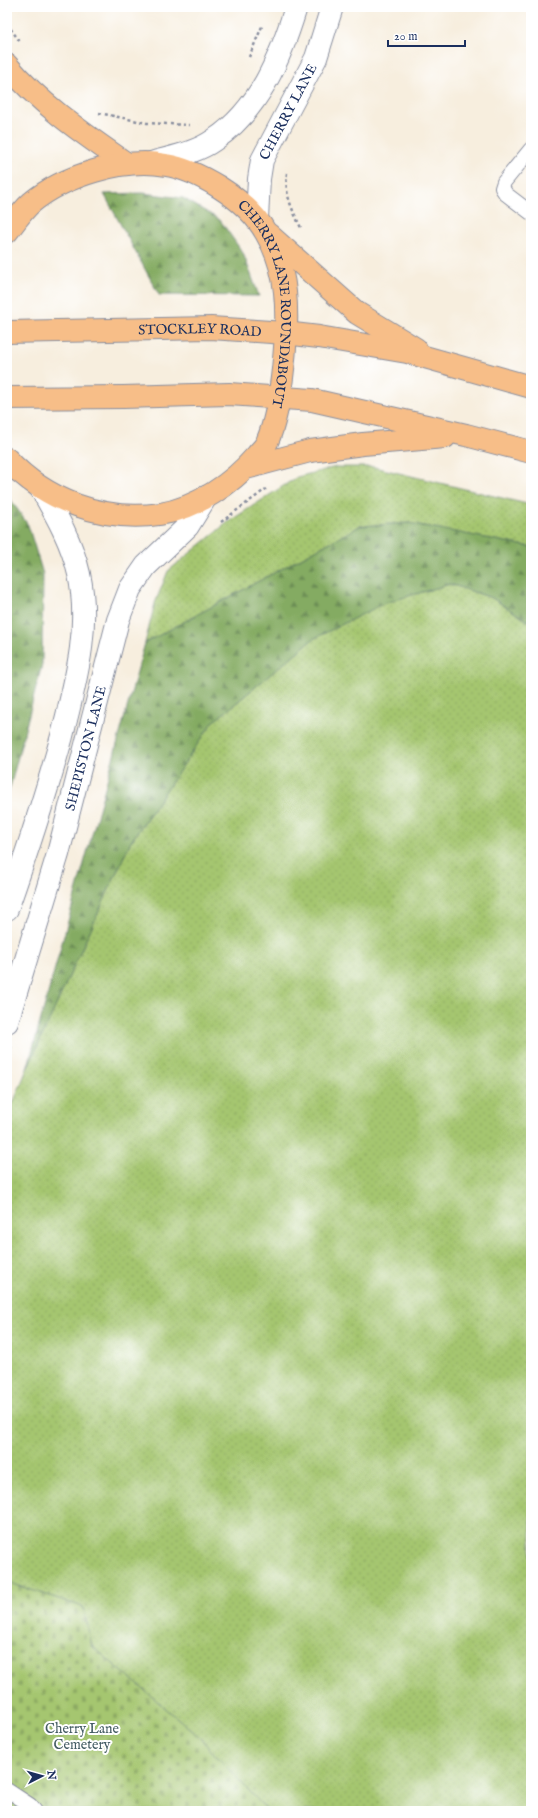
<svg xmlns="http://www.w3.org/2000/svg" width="538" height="1818" viewBox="0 0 538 1818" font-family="'IM FELL English',serif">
<defs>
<pattern id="grass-dots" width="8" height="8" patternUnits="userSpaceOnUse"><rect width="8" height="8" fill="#a5c66f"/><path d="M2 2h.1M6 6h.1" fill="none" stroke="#8daa63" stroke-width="1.8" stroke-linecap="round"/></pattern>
<pattern id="forest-firs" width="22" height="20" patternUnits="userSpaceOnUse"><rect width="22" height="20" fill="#84ab62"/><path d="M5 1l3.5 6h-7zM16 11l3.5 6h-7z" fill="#6b8c54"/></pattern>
<pattern id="cemetery-stones" width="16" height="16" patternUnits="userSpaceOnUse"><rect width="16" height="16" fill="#a5c66f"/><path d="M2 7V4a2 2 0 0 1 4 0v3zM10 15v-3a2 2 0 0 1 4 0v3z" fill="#8daa63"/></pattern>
</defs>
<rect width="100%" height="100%" fill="#fff"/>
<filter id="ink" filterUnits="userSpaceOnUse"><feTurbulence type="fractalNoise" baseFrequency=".025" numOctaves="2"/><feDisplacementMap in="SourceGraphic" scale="8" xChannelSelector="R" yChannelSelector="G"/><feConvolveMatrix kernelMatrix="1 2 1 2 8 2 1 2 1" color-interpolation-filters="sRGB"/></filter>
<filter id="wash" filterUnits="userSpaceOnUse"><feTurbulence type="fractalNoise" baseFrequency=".012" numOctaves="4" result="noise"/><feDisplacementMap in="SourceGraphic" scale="16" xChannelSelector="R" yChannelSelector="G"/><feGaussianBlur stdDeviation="0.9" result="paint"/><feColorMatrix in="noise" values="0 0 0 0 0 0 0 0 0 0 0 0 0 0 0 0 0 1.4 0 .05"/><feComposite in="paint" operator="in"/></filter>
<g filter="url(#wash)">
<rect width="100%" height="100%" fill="#f7eede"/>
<g fill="url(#grass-dots)" stroke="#607a66">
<path d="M336,467H374L531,505V547L409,523L360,526L145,643L155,603L168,571L228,522L297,477Z"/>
<path d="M450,584L492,598L531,623V1811H268L195,1733L92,1646L83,1607L7,1582V1118L27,1069L130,843L212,723L313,639L384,603Z"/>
</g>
<g fill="url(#forest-firs)" stroke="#506d60">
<path d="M143,193L183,198L220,220L243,253L259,296L159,295L104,194Z"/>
<path d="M7,494L28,525L43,574L42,665L7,799Z"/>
<path d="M409,523L531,547V623L492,598L450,584L385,603L313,639L212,723L130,843L27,1069L145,643L360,526Z"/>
</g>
<path fill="url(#cemetery-stones)" stroke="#607a66" d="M7,1582L83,1607L92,1646L195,1733L268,1811H7Z"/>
</g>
<g filter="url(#ink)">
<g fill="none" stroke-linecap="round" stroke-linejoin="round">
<g stroke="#898e9e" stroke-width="16">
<g id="service">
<path d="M531,149L504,182L502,188L506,194L531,213"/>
<path d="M7,1790L30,1805L35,1811"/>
</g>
</g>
<g stroke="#898e9e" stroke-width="24">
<g id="tertiary">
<path d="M151,163C172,157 196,153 214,140C259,110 281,57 296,7"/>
<path id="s1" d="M257,219L259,179L262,160L316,58L332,7"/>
<path d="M7,909C27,852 46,794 62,736C75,683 91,629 79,574C72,543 57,516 41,489"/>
<path id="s2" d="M7,1022L58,854L118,620L130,589L146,566L188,526L206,497"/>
</g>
</g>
<g stroke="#898e9e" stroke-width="24">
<g id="primary">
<path d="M7,65C41,105 84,134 127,164"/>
<path id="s3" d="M7,232C15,222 22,211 31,203C63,176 124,157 166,165C185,168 203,177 219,187C238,199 255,213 266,233C276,250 283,272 285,292C289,329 282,408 267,442C265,447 260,451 257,455C232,484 197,508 160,514C103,522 46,501 7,459"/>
<path d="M268,234L357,313L416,349"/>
<path id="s4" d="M7,332L211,328L285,333L319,337L407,352L531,387"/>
<path d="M7,398L123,397L229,394L312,400L466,435L531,452"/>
<path d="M246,468L310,451L363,444L445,437"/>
</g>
</g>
<g stroke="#898e9e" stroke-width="24">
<path id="motorway" d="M7,466L17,470"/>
</g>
<g stroke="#898e9e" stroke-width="2.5" stroke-dasharray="3 3" stroke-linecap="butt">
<path d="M7,24L21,43"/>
<path d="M249,57L263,24"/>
<path d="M99,113L147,123L189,125"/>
<path d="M287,173C284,195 293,211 302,230"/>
<path d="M221,522L266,489"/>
<path d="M7,1061L12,1044"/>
</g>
<use href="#service" stroke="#fff" stroke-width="14"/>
<use href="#tertiary" stroke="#fff" stroke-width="22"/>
<use href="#primary" stroke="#f7be88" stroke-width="22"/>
<use href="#motorway" stroke="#f7be88" stroke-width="22"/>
</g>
</g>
<g text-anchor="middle" stroke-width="4" stroke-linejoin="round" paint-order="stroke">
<g font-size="14" fill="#1b2f5e" stroke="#fff">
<text dy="5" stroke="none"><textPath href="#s1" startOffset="114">CHERRY LANE</textPath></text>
<text dy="5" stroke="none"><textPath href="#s3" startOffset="375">CHERRY LANE ROUNDABOUT</textPath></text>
<text dy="5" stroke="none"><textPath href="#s4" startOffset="193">STOCKLEY ROAD</textPath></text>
<text dy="5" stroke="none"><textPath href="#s2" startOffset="285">SHEPISTON LANE</textPath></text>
</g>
<g font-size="14" fill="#445c63" stroke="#fff">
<text x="82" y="1733">Cherry Lane<tspan x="82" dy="16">Cemetery</tspan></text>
</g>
</g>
<rect width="538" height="1818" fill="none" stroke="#fff" stroke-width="24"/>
<g transform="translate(42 1776) rotate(84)" stroke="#ffffff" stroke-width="3" paint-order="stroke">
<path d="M0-3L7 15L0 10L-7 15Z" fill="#1b2f5e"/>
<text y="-6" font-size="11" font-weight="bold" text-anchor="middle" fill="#1b2f5e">N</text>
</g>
<path d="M388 40v6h77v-6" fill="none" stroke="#1b2f5e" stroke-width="2"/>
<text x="394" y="40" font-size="12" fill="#1b2f5e" stroke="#ffffff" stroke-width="3" paint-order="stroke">20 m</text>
</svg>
